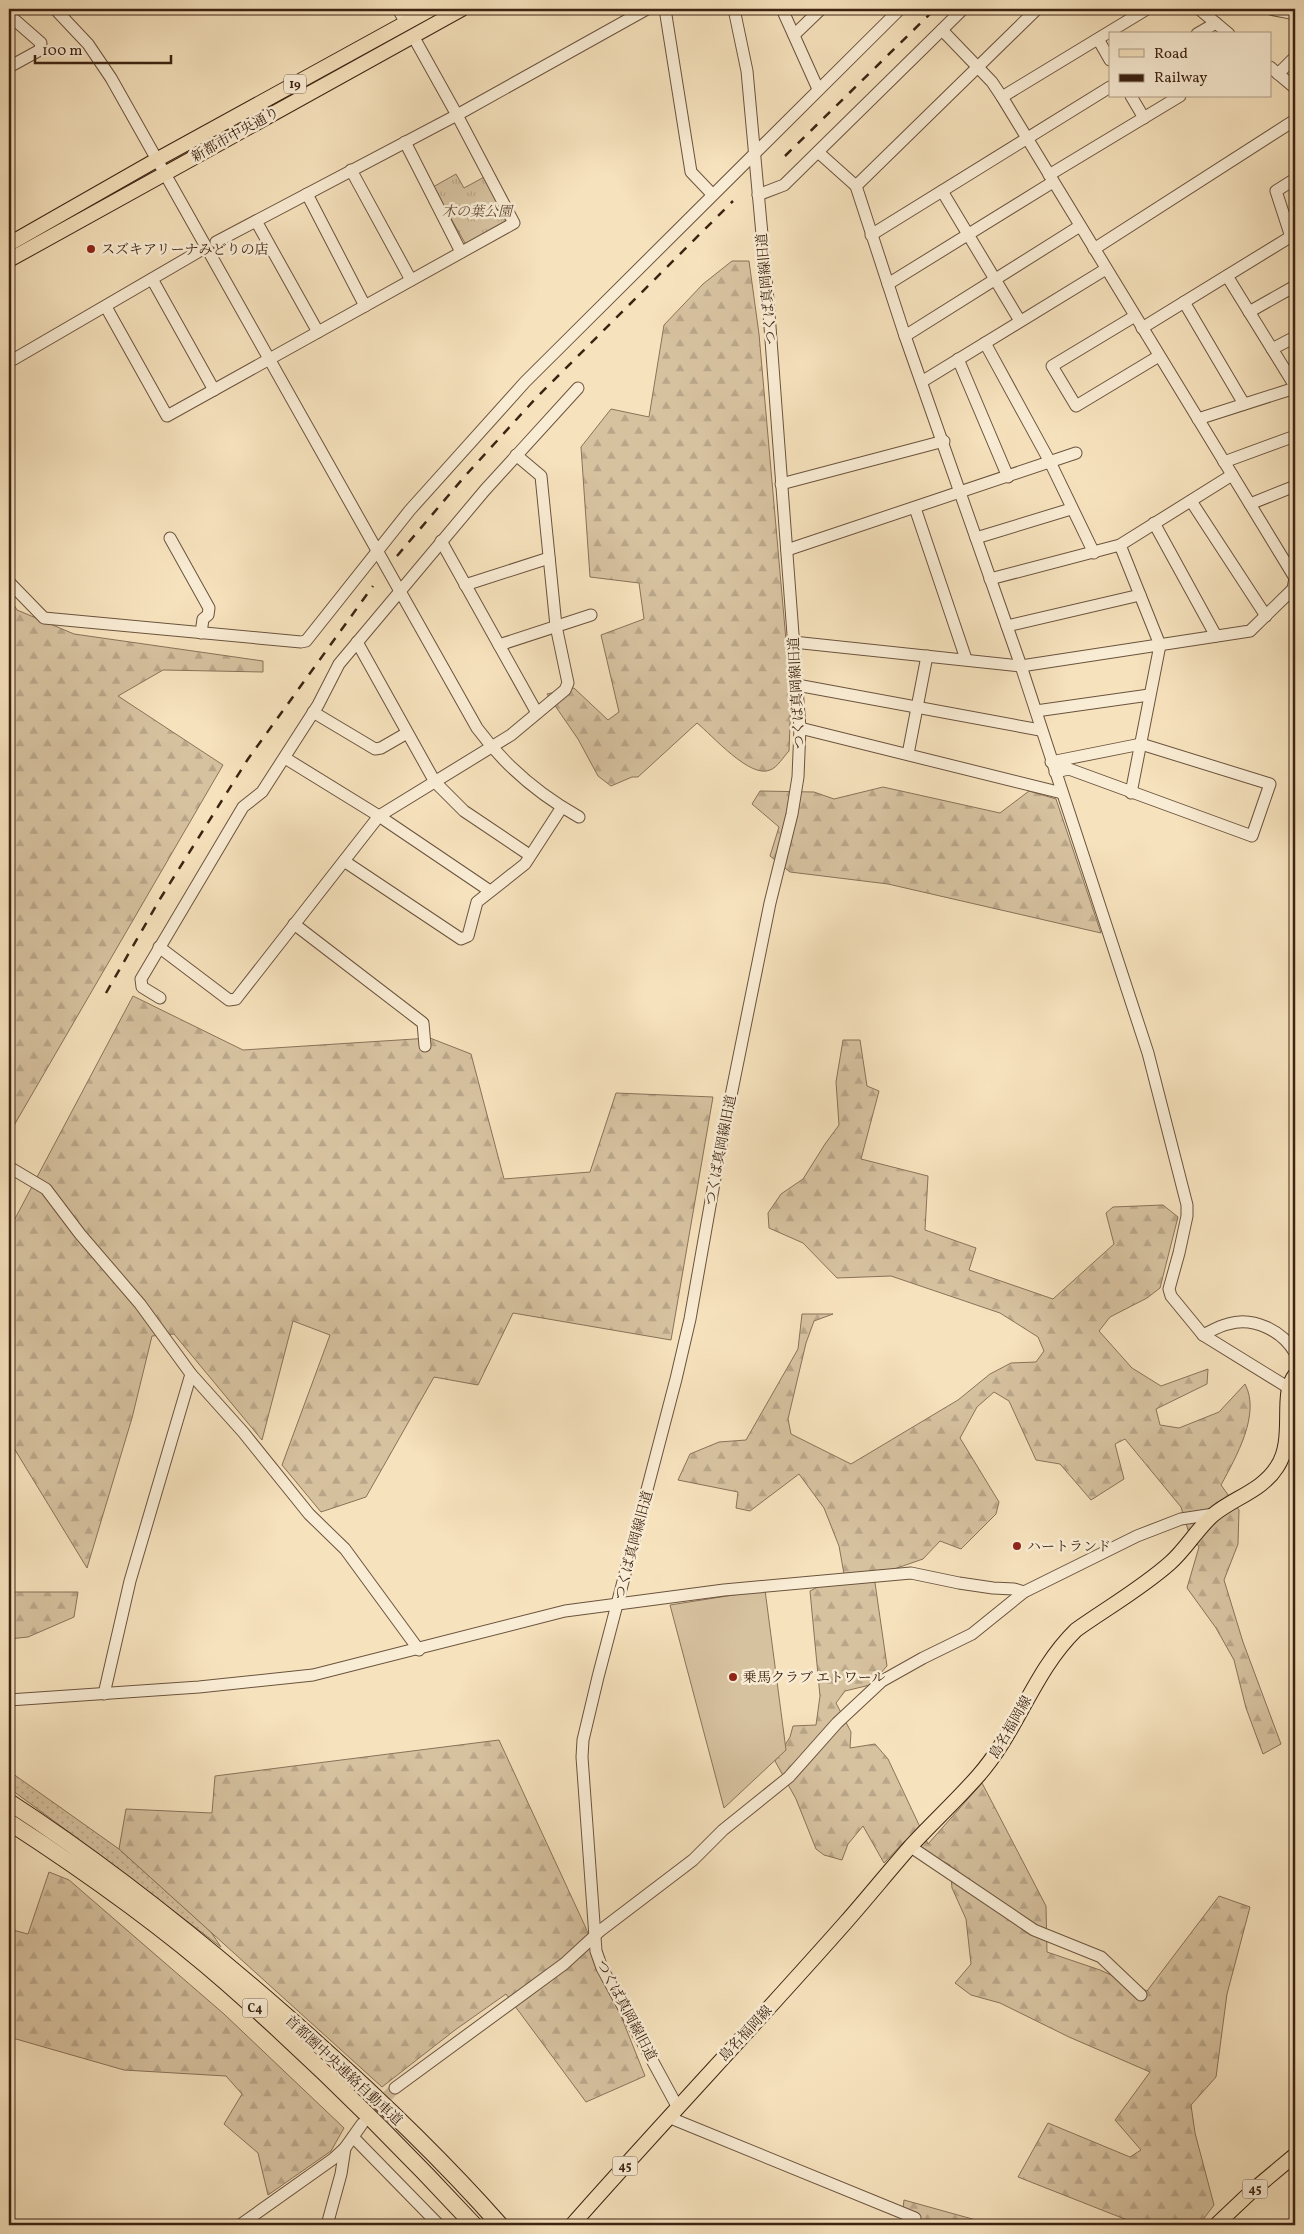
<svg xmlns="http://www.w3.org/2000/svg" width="1304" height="2234" viewBox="0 0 1304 2234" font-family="Vollkorn,'Noto Serif JP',serif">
<defs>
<pattern id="grass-dots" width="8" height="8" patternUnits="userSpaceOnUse" patternTransform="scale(1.25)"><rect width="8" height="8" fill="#d7c2a0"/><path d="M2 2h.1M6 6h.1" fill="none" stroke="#b9a689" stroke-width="1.8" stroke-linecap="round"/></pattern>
<pattern id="forest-firs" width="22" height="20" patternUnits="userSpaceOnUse" patternTransform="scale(1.25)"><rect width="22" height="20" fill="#d7c2a0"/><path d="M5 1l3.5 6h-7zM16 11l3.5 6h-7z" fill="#b9a689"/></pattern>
<pattern id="park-tufts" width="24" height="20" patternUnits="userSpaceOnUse" patternTransform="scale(1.25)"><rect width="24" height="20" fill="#d7c2a0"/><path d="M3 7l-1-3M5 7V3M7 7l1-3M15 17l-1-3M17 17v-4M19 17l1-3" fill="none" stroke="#b9a689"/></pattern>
</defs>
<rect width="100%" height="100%" fill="#f6e2bd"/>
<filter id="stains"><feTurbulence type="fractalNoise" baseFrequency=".004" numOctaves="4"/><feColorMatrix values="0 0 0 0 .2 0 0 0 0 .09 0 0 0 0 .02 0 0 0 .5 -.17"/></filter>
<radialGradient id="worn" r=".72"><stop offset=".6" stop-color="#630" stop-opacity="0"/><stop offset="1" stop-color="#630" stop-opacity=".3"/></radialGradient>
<path fill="url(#grass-dots)" stroke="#8a7259" d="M9,1771L119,1849L211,1932L221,1947L88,1846L9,1788Z"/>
<g fill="url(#forest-firs)" stroke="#8a7259">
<path d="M732,261H749L759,334L791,697L789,751C784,756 777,768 770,770C750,779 712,735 697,723L638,777H632L611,786L598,776L578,739L547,694L574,688L608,720L619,712L601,635L644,619L639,583L590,577L581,447L611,409L649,417L664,325L703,284Z"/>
<path d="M9,596L17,610L74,634L263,661V672L163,670L118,696L223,765L9,1134Z"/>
<path d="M883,787L1000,813L1029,791L1056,799L1101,933L888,884L790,872L770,856L779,827L752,804L760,791L814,792L834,799Z"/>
<path d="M133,996L243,1050L430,1038L471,1054L504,1179L590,1172L616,1093L713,1097L671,1340L513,1313L478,1385L434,1377L366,1497L321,1512L282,1465L330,1335L293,1321L262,1440L174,1334L152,1336L132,1418L87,1568L9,1440V1230Z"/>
<path d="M843,1040H860L867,1086L879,1091L861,1159L928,1176L925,1230L976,1248L969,1270L1053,1299L1114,1244L1106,1213L1113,1207L1163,1205L1178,1217L1160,1288L1147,1298L1110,1317L1099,1331L1132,1368L1161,1386L1208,1369L1207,1384L1156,1409L1160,1425L1179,1428L1219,1412L1245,1384C1261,1414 1236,1457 1221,1485L1239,1510L1238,1544L1224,1580L1243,1642L1281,1744L1263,1754L1246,1708L1234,1660L1216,1628L1187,1588L1199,1547L1188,1530L1181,1507L1125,1439L1115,1444L1124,1479L1091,1500L1060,1464L1036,1460L1009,1401L994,1392L977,1407L960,1438L999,1502L996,1514L961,1549L940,1541L923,1559L874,1576L887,1666L870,1685L845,1691L836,1703L851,1732L850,1748L875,1744L888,1759L928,1844L982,1783L1046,1906L1047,1952L1100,1970L1147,1991L1219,1896L1250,1907L1227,1994L1216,2077L1191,2105L1195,2133L1214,2205L1199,2225H1140L1018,2177L1048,2123L1130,2157L1141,2150L1115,2120L1150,2072L1069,2037L1000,2003L971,1995L955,1983L971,1964L966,1919L952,1888L950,1865L905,1841L884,1863L863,1826L848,1844L842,1860L824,1855L816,1849L796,1799L775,1761L790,1737L793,1726L816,1725L820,1696L810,1591L844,1574L839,1546L824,1508L799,1474L750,1511L736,1508L738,1492L678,1480L690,1454L719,1442L746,1440L798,1349L802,1314H833L814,1321L806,1343L788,1419L791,1434L851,1464L958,1400L990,1374L1011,1363L1036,1362L1044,1351L1038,1337L1000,1313L891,1276L837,1278L803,1243L769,1228L768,1213L781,1194L803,1179L825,1144L839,1125L836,1082Z"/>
<path d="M9,1592H78L74,1617L28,1637L9,1639Z"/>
<path d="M499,1740L585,1926L645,2076L586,2102L506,1994L455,2030L382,2087L119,1849L126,1809L212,1813L215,1776Z"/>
<path d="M49,1872L69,1880L224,2014L344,2128L331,2151L268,2195L258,2153L224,2124L242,2094L226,2076L124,2070L9,2037V1929L28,1934Z"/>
<path d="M904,2200L994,2225H901Z"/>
</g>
<path fill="url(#park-tufts)" stroke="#8a7259" d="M456,174L464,188L486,176L508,223L469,244L465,243L433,187Z"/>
<path fill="#d7c2a0" stroke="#8a7259" d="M765,1590L786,1750L724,1808L670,1605Z"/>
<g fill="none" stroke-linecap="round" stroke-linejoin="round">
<path stroke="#d1bc9b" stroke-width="11" stroke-dasharray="11 5.5" stroke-linecap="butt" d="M365,2120L395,2088"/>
<g stroke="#6b533d" stroke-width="13">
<g id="minor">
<path d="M55,9L88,44L111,78L477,728C505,766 538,794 579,817"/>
<path d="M398,9L406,23"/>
<path d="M665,9L691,172L712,194"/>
<path d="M782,9L818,89"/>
<path d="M1199,9L1229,34"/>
<path d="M1270,9L1295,14"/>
<path d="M9,15L41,43L40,50L9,67"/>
<path d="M942,30L992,82L1002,97L1295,578"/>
<path d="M1197,34L1216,23"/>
<path d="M794,35L821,9"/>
<path d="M1098,39L1110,60"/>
<path d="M1270,67L1295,88"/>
<path d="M1278,74L1295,57"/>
<path d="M1131,96L1144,118"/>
<path d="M1002,97L1147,9"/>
<path d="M405,142L461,252"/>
<path d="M818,152L856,186L905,336L1021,666L1148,1053L1187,1205V1216L1179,1253L1169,1289L1171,1296L1203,1335L1289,1388"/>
<path d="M351,170L411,280"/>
<path d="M1049,175L1180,96"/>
<path d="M856,186L1037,9"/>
<path d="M942,191L1020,321"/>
<path d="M307,194L365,306"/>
<path d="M758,195L784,185L963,9"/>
<path d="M256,221L318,332"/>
<path d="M871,235L1110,87"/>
<path d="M1291,237L1276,191L1295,179"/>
<path d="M216,242L457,115L413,36"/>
<path d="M1094,249L1295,120"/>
<path d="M1227,276L1295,386"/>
<path d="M152,279L214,390"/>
<path d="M888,284L1053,182"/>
<path d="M1184,302L1244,404"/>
<path d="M106,307L167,416L514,223L457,115L647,9"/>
<path d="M1249,312L1295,286"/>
<path d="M1135,316L1052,366L1076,406L1159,356"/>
<path d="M1142,328L1295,234"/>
<path d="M905,336L1080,226"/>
<path d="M985,343L1050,462L1094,553"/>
<path d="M1272,349L1295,337"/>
<path d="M958,359L1008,477"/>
<path d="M9,362L198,252"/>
<path d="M923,381L1106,269"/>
<path d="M1198,419L1295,388"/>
<path d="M1224,462L1295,436"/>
<path d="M781,484L944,441"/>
<path d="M1191,501L1266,616"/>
<path d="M1250,504L1295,486"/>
<path d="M915,508L966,659"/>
<path d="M1154,523L1216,636"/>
<path d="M170,538L209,608L208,615L203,619L201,633"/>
<path d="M976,538L1071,509"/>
<path d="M441,541L537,713"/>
<path d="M1120,545L1160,645L1131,793"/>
<path d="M787,550L1076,453"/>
<path d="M990,579L1120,545L1232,475"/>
<path d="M9,582L44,618L301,642L306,641L410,510L525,382L900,9"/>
<path d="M465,585L549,558"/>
<path d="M1007,626L1140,595"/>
<path d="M357,642L435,782L464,811L525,852"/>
<path d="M793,642L1021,666L1250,631L1293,589L1295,578"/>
<path d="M499,645L591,615"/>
<path d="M797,685L1040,730"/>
<path d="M1036,711L1149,695"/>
<path d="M313,712L375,749L381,748L407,733"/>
<path d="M800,728L1062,793"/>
<path d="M908,754L927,656"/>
<path d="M285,758L379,816L490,891"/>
<path d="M1051,762L1141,744L1270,784L1252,836L1069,769L1055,772"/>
<path d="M344,861L461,939L468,936L477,902L525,864L562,807"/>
<path d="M294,924L423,1023L425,1046"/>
<path d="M159,947L229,1000L236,999L379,816L511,735L565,690L568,683L556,626L541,476L516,455"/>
<path d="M160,998L142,987L141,979L243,807L262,792L318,705L339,664L485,490L578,388"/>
<path d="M9,1167L46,1189L80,1234L140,1304L191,1374L243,1432L309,1514L345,1549L419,1650"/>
<path d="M1203,1335C1211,1331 1219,1326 1228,1324C1253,1316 1283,1331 1295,1353"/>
<path d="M104,1694L130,1581L191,1374"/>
<path d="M9,1700L199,1687L313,1675L565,1611L724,1590L911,1573L959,1583L993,1588L1014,1589L1024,1592"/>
<path d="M911,1847L1034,1930L1101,1957L1141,1995"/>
<path d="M395,2088L564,1964L601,1930L693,1860L723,1830L789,1777L837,1723L882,1681L923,1658L972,1634L1024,1592L1137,1536L1181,1519L1214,1514"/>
<path d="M677,2106L602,1968L596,1951L582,1757L583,1740L598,1677L676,1379L690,1319L719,1155L770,903L792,814L798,777L800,728L768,300L747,71L734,9"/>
<path d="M668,2117L915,2218"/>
<path d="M353,2137L439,2225"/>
<path d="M240,2225L333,2159L345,2148L362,2124"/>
<path d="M327,2225L341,2174L345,2148"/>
</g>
</g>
<g stroke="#3d2312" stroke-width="16">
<g id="major">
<path d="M9,244L158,159L431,9"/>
<path d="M9,260L462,9"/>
<path d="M572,2225C662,2123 756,2024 846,1922C868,1897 889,1871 910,1847C932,1823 957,1800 978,1776C1018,1731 1033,1672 1076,1630C1107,1608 1142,1588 1170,1563C1186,1549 1197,1529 1213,1515C1233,1498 1262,1491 1277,1467C1296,1439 1279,1395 1295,1375"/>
<path d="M1216,2225L1252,2191L1295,2155"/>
</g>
</g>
<g stroke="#3d2312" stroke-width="18">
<g id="highway">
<path d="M9,1802C106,1865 197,1938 284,2014C359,2080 434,2150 500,2225"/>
<path d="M9,1822C83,1870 162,1926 228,1984C314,2060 396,2141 474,2225"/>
</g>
</g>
<use href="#minor" stroke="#f9ecd4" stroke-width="11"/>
<use href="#major" stroke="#f6e2bd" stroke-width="14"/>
<use href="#highway" stroke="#f6e2bd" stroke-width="16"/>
<g stroke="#3d2312" stroke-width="2.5" stroke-dasharray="9 9" stroke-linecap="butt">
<path d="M785,156L935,9"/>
<path d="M397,556L465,476L536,398L733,201"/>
<path d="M106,993L160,899L248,759L373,586"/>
<path d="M9,1184L11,1179"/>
</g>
</g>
<g fill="#8f2418" stroke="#f9ecd4" stroke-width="2">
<circle cx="91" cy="249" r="5"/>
<circle cx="1017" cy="1546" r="5"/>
<circle cx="733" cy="1677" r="5"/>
</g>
<g text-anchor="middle" stroke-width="5" stroke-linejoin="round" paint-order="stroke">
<g fill="#f9ecd4" stroke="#755f4c" stroke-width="1">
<rect x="284" y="74.5" width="22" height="19" rx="4"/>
<rect x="242.5" y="1998.5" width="25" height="19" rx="4"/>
<rect x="612.5" y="2156.5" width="25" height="19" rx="4"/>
<rect x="1242.5" y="2179.5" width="25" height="19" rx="4"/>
</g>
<g font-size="12" font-weight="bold" fill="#3d2312">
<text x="295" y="88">19</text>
<text x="255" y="2012">C4</text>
<text x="625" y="2170">45</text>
<text x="1255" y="2193">45</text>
</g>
<g font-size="14" fill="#3d2312" stroke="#f9ecd4">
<text transform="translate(235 134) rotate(-29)" y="5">新都市中央通り</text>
<text transform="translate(766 289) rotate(-95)" y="5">つくば真岡線旧道</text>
<text transform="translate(796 693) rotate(-93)" y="5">つくば真岡線旧道</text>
<text transform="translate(720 1150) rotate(-79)" y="5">つくば真岡線旧道</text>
<text transform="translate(633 1545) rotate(-75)" y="5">つくば真岡線旧道</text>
<text transform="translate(1010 1727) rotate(-60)" y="5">島名福岡線</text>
<text transform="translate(627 2010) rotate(62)" y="5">つくば真岡線旧道</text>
<text transform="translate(745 2033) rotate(-47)" y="5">島名福岡線</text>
<text transform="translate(344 2070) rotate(43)" y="5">首都圏中央連絡自動車道</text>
</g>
<g font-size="14" font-style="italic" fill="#644b36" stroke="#f9ecd4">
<text x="477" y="216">木の葉公園</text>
</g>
<g font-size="14" fill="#3d2312" stroke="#f9ecd4" text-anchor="start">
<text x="101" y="254">スズキアリーナみどりの店</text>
<text x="1027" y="1551">ハートランド</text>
<text x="743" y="1682">乗馬クラブ エトワール</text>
</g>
</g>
<rect width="1304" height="2234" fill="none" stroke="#f6e2bd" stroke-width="30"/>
<rect x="10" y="10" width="1284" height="2214" fill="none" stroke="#3d2312" stroke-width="2.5"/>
<rect x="15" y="15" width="1274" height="2204" fill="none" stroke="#3d2312"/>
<rect x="1109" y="32" width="162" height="65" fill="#f9ecd4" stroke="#ae9c86"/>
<rect x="1119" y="49" width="25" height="8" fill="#f6e2bd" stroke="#ae9c86"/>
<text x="1154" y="58" font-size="15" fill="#3d2312">Road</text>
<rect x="1119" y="74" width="25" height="8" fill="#3d2312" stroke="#ae9c86"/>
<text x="1154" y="82" font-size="15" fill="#3d2312">Railway</text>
<path d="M35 55v8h136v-8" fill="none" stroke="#3d2312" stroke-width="2.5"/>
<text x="42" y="55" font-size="15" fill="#3d2312" stroke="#f9ecd4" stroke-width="4" paint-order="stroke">100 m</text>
<rect width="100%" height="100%" filter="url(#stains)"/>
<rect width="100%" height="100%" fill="url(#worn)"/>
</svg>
